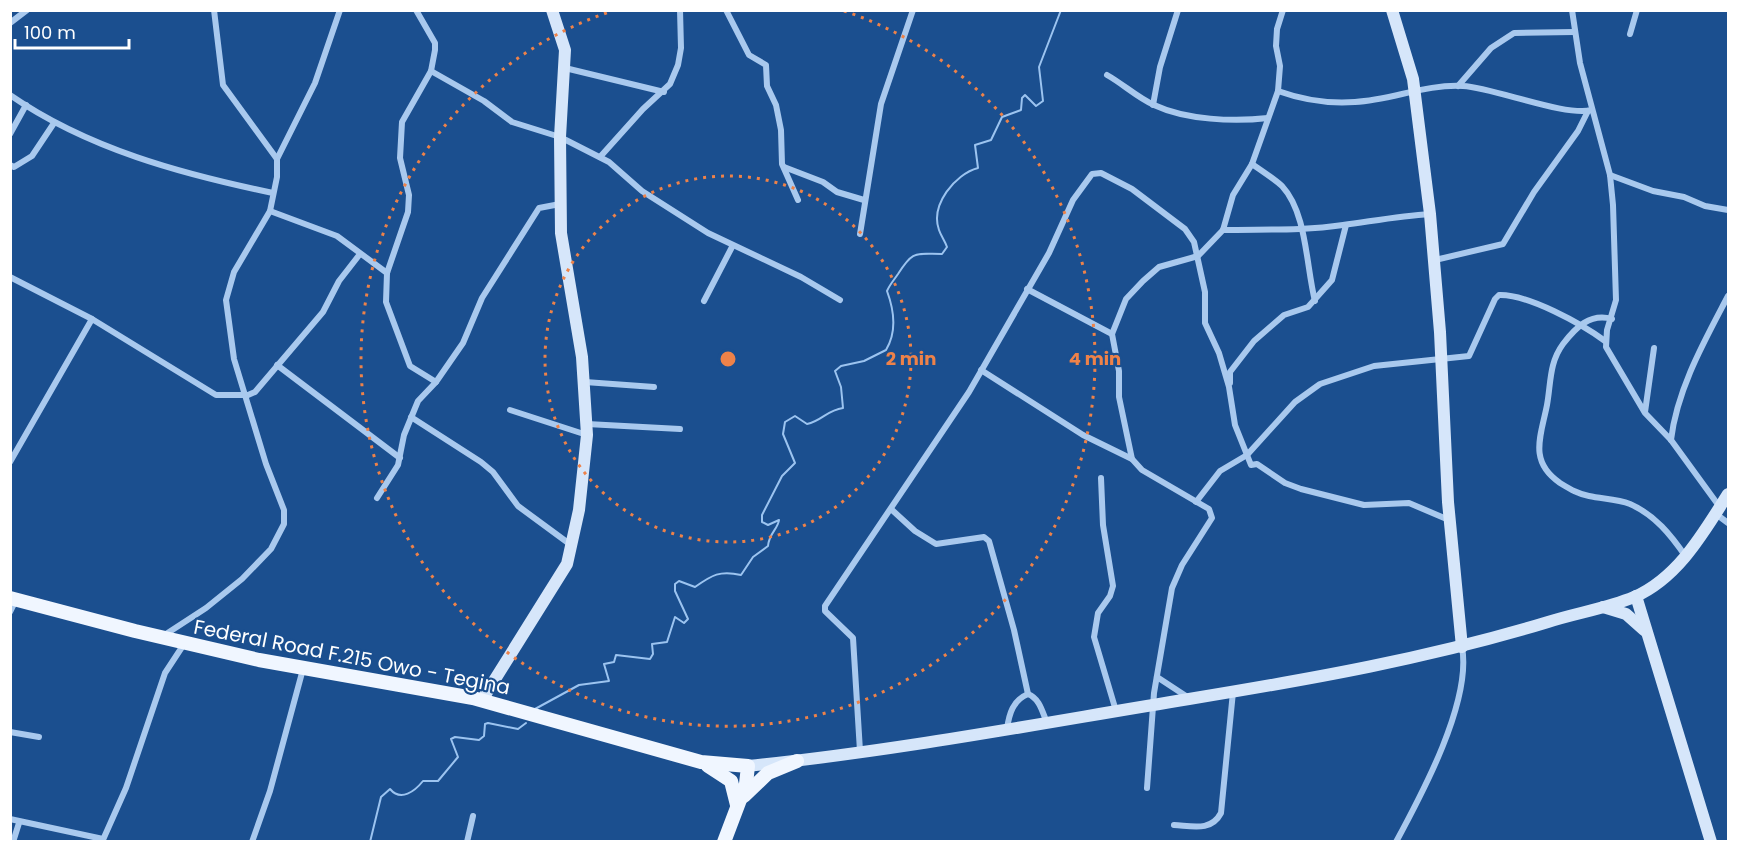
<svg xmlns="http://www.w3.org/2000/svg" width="1739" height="852" viewBox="0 0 1739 852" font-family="Poppins,sans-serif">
<rect width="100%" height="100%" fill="#1b4f8f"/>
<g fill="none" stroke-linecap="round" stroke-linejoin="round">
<g stroke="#9cc4f0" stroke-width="2">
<path d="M535,709L579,685L609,681L604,664L614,662L616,655L650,659L653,654L652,644L667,642L675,617L684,623L688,619L675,591V584L679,581L695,587C712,575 720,570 741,575L753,557L768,546C769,533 778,529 779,520L768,525L762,522V515L782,476L795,463L783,434L785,422L795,416L807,424C822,421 827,410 843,408L841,387L835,371L841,366L864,361L886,350C897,332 894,310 887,291C890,284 894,280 898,274C913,250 915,254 942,254L947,247C945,241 941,236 939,230C930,205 955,174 978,168L975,145L991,140L1002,117L1021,110L1022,98L1025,95L1036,106L1043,101L1039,67L1061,10"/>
<path d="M370,842L381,797L390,789C401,802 415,791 423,781H438L458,757L451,739L455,737L479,740L484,736L485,724L488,723L518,729L526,723"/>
</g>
<g stroke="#a9c9ee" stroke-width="6">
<path d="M416,10L435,43V50L431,71L402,122L400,158L409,195L408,212L387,273L386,302L410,366L436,382"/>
<path d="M726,10L749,55L766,65L767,86L776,105L781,130L782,164L798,200"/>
<path d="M1572,10L1580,63L1610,175L1613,205L1616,300L1607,330L1606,347L1645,413L1671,440L1719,506"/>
<path d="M10,23L27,10"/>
<path d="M1630,34L1637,10"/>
<path d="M565,68L664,92"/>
<path d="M431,71L484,101L512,122L560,137L609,162L642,191L708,233L801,277L840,300"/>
<path d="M1107,75C1123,84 1138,98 1154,105C1186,120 1234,122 1268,118"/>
<path d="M1458,86L1491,48L1514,33L1574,32"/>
<path d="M1278,91C1303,100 1328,104 1355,102C1392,100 1425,84 1463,86C1495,88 1565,117 1592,110"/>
<path d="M10,95C88,149 182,174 273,193"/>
<path d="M1153,105L1160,67L1178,10"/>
<path d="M10,134L26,105"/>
<path d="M600,157L643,109L670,84L678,65L681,48L680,10"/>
<path d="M277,159L315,83L340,10"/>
<path d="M1252,164C1262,171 1273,178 1282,186C1307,213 1306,266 1315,301"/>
<path d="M10,165L14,167L32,156L54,123"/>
<path d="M784,167L823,182L837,192L864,200"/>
<path d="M1610,175L1653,191L1684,197L1705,206L1728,210"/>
<path d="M270,211L337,236L387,273"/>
<path d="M1223,230C1263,229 1303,231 1343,225C1373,221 1400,216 1430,214"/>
<path d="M860,234L881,104L913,10"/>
<path d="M1435,260L1503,244L1534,192L1578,131L1588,111"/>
<path d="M10,277L92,319L216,395H248L255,392L323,312L339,281L360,254"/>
<path d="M1027,289L1112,334"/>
<path d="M704,301L732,247"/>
<path d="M1612,319C1590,313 1576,327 1563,344C1549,363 1551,383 1547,405C1541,436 1528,461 1560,483C1570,489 1578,494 1589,496C1603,499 1617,499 1630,504C1655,515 1671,535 1686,557"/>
<path d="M277,365L400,458"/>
<path d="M981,370L1083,435L1132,459L1142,470L1209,509L1212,518L1182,565L1172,588L1154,693L1147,788"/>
<path d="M585,382L654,387"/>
<path d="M1230,383V372L1254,341L1284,315L1308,307L1332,280L1346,225"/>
<path d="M510,410L587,435"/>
<path d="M1645,412L1654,348"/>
<path d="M411,417L481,462L493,472L518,506L571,545"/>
<path d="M587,424L680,429"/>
<path d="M1671,440C1677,389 1705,340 1728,296"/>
<path d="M1132,459L1119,397V371L1112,334L1126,299L1143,281L1159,267L1198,256L1223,230L1233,195L1252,164L1278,91L1280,66L1276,46L1277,29L1283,10"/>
<path d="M10,462L92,319"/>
<path d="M1101,478L1103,525L1113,586L1110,596L1098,613L1094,637L1116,711"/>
<path d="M377,498L398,465L404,435L418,401L436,382L463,343L482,298L539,208L560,204"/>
<path d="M1196,502L1220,471L1247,455L1295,402L1320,384L1374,366L1469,356L1495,299L1499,295C1528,294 1582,324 1605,341"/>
<path d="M891,509L915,531L936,544L984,537L989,541L1014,630L1028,694"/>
<path d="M1716,514L1728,523"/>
<path d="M10,612L16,600"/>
<path d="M163,636L206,608L242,579L271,549L284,524V510L266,464L234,359L226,300L234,272L270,211L277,177V159L223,85L214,10"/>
<path d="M1157,677L1189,698"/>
<path d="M1007,729C1009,714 1013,700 1028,694C1040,699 1042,711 1047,723"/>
<path d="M10,732L39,737"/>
<path d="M860,751L853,638L825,611V606L969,392L1049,253L1073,200L1092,174L1101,173L1132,189L1185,229L1194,242L1205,292V323L1219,353L1229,387L1235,425L1251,465L1257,464L1285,483L1301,489L1364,505L1409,503L1449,520"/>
<path d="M10,819L103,839"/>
<path d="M1174,825C1192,826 1211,832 1221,813L1233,692"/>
<path d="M13,842L19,823"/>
<path d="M102,842L126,788L165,673L184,644"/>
<path d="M252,842L270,791L303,669"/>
<path d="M467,842L473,816"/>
<path d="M1396,842C1422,794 1472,701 1462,647"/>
</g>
<g stroke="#d6e6fa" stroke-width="12">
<path d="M1392,10L1413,79L1430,214L1440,332L1448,502L1462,647"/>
<path d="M1636,596L1711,842"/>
<path d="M1603,607L1626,614L1644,630"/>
<path d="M482,700L567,564L579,510L587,435L582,357L561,233L560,137L565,50L552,10"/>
<path d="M748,766C896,751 1042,723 1189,699C1311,679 1430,658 1548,622C1576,613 1608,608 1634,597C1678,578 1704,532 1728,494"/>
</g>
<g stroke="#f0f6ff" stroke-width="14">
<path d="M10,598L135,631L259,660L473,698L701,762L748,766L746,784L724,842"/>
<path d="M708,766L731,781L737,805"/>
<path d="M744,796L768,773L797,761"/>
</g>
</g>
<g fill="none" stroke="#ee8249" stroke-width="3" stroke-dasharray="3 6">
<circle cx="728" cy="359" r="183"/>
<path d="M844 11A367 367 0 1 1 612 11"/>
</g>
<g text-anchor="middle" stroke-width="4.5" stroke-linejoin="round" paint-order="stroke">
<g font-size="20" fill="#fff" stroke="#1b4f8f">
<text transform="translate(352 657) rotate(11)" y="7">Federal Road F.215 Owo - Tegina</text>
</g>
</g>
<circle cx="728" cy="359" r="9" fill="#ee8249" stroke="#1b4f8f" stroke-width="3"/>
<g font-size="18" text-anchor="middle" font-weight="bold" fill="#ee8249" stroke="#1b4f8f" stroke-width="4.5" stroke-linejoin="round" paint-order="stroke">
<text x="911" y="365">2 min</text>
<text x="1095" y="365">4 min</text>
</g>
<rect width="1739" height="852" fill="none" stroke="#ffffff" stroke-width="24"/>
<path d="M15 39v9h114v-9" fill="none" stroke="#ffffff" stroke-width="3"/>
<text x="24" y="39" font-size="18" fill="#ffffff" stroke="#1b4f8f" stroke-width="4.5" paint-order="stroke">100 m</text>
</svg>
